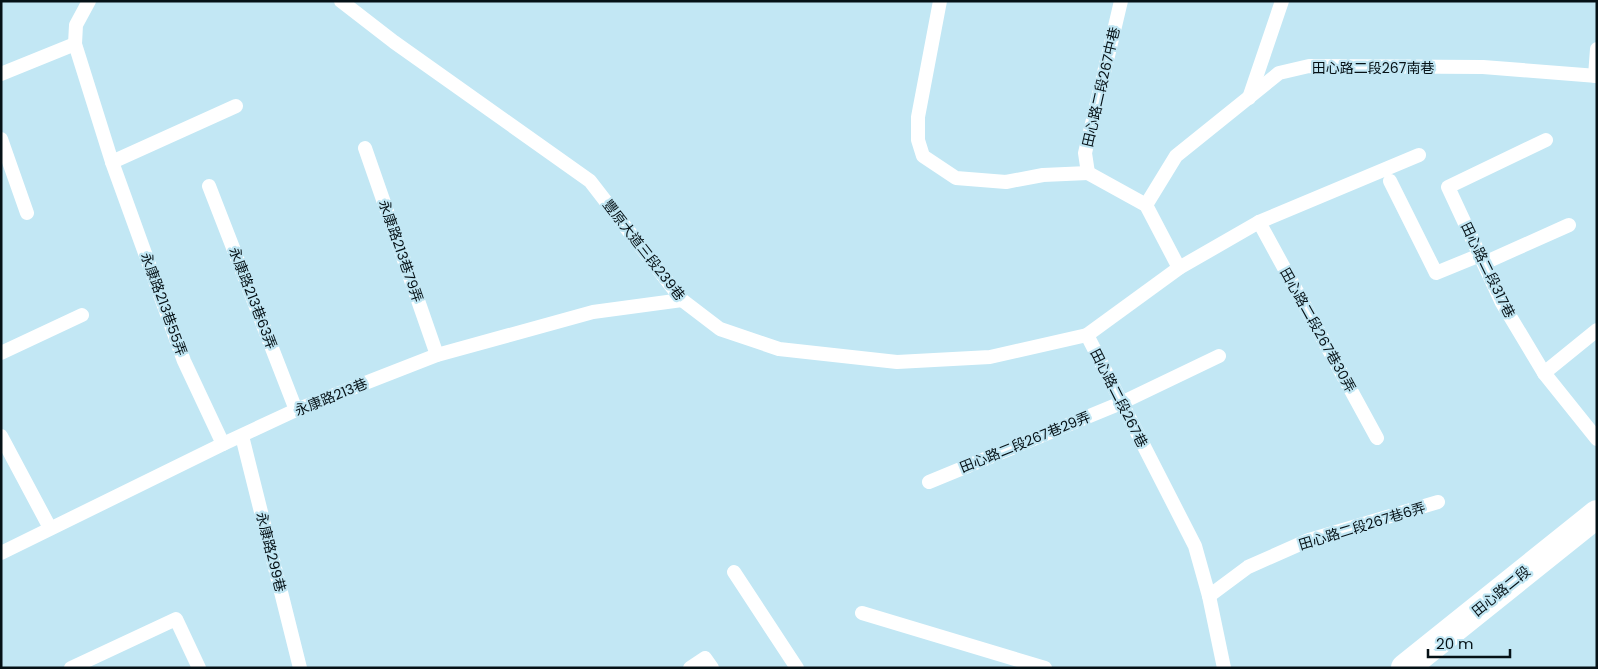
<svg xmlns="http://www.w3.org/2000/svg" width="1598" height="669" viewBox="0 0 1598 669" font-family="Poppins,'Noto Sans TC',sans-serif">
<rect width="100%" height="100%" fill="#c2e7f4"/>
<g fill="none" stroke-linecap="round" stroke-linejoin="round">
<g stroke="#fff" stroke-width="14">
<path d="M89,1L76,25L75,44L112,162L184,361L223,444"/>
<path d="M341,1L394,42L590,181L682,300L720,329L779,349L897,362L990,357L1087,335"/>
<path d="M940,1L918,117V140L923,156L956,178L1006,182L1043,175L1088,173"/>
<path d="M1,74L75,44"/>
<path d="M1595,76L1597,49"/>
<path d="M1249,98L1282,1"/>
<path d="M1,139L27,213"/>
<path d="M1546,140L1448,187L1502,303L1544,373L1597,439"/>
<path d="M365,148L437,355"/>
<path d="M112,162L236,106"/>
<path d="M1088,173L1146,205L1179,268L1087,335L1195,546L1209,596L1224,668"/>
<path d="M1088,173L1085,153L1121,1"/>
<path d="M1390,181L1436,273L1480,255"/>
<path d="M209,186L296,410"/>
<path d="M1146,205L1176,156L1279,73L1309,66L1483,67L1597,76"/>
<path d="M1259,222L1377,438"/>
<path d="M1484,263L1569,225"/>
<path d="M1179,268L1259,222L1419,155"/>
<path d="M1,353L82,315"/>
<path d="M1544,373L1597,330"/>
<path d="M1,436L50,528"/>
<path d="M242,436L300,668"/>
<path d="M929,482L1121,403L1219,356"/>
<path d="M1,553L223,444L296,410L437,355L593,312L682,300"/>
<path d="M734,572L797,668"/>
<path d="M1209,596L1248,567L1309,540L1438,502"/>
<path d="M862,613L1045,668"/>
<path d="M71,668L176,619L199,668"/>
<path d="M690,668L705,658L712,668"/>
</g>
<path stroke="#fff" stroke-width="28" d="M1405,668L1597,514"/>
</g>
<g text-anchor="middle" stroke-width="4.5" stroke-linejoin="round" paint-order="stroke">
<g font-size="14" fill="#051116" stroke="#c2e7f4">
<text x="1373" y="73">田心路二段267南巷</text>
<text transform="translate(1101 87) rotate(-77)" y="5">田心路二段267中巷</text>
<text transform="translate(644 250) rotate(52)" y="5">豐原大道三段239巷</text>
<text transform="translate(401 251) rotate(71)" y="5">永康路213巷79弄</text>
<text transform="translate(1488 270) rotate(64)" y="5">田心路二段317巷</text>
<text transform="translate(253 298) rotate(69)" y="5">永康路213巷63弄</text>
<text transform="translate(164 304) rotate(70)" y="5">永康路213巷55弄</text>
<text transform="translate(1318 330) rotate(61)" y="5">田心路二段267巷30弄</text>
<text transform="translate(331 397) rotate(-22)" y="5">永康路213巷</text>
<text transform="translate(1119 398) rotate(63)" y="5">田心路二段267巷</text>
<text transform="translate(1025 442) rotate(-22)" y="5">田心路二段267巷29弄</text>
<text transform="translate(1362 526) rotate(-17)" y="5">田心路二段267巷6弄</text>
<text transform="translate(271 552) rotate(76)" y="5">永康路299巷</text>
<text transform="translate(1501 591) rotate(-39)" y="5">田心路二段</text>
</g>
</g>
<rect width="1598" height="669" fill="none" stroke="#051116" stroke-width="5"/>
<path d="M1428 649v8h82v-8" fill="none" stroke="#051116" stroke-width="2.5"/>
<text x="1436" y="649" font-size="15" fill="#051116" stroke="#c2e7f4" stroke-width="4" paint-order="stroke">20 m</text>
</svg>
